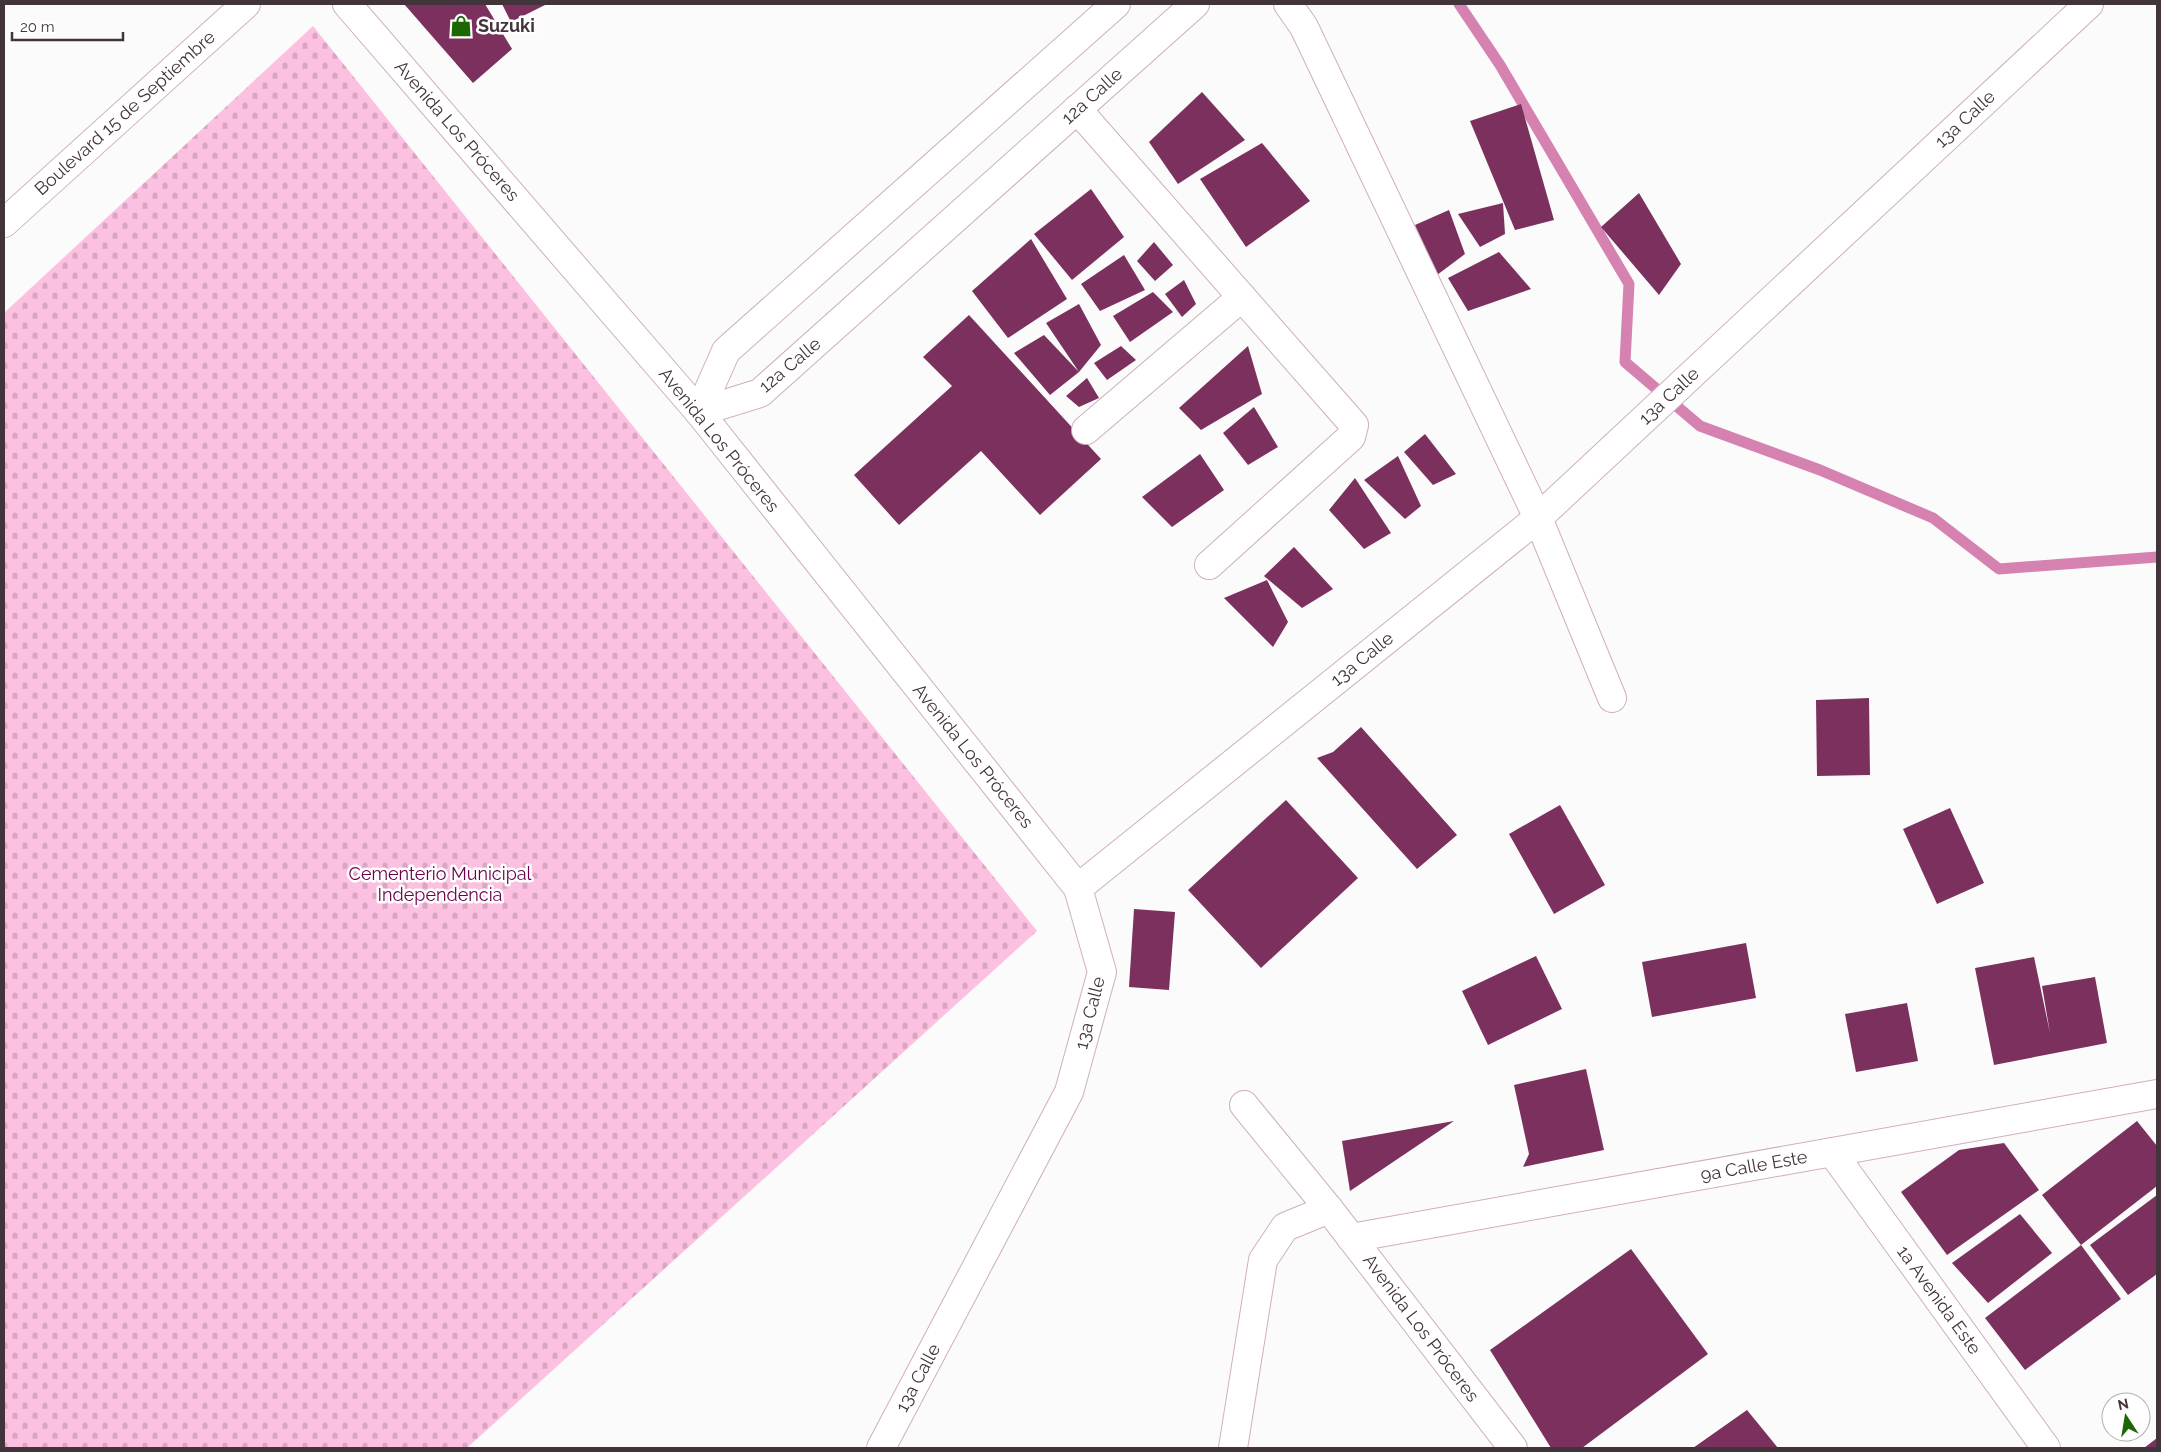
<svg xmlns="http://www.w3.org/2000/svg" width="2161" height="1452" viewBox="0 0 2161 1452" font-family="Raleway,sans-serif">
<defs>
<pattern id="cemetery-stones" width="16" height="16" patternUnits="userSpaceOnUse" patternTransform="scale(1.25)"><rect width="16" height="16" fill="#fcc1e0"/><path d="M2 7V4a2 2 0 0 1 4 0v3zM10 15v-3a2 2 0 0 1 4 0v3z" fill="#d9a6c1"/></pattern>
</defs>
<rect width="100%" height="100%" fill="#fbfbfb"/>
<path fill="url(#cemetery-stones)" d="M313,26L1037,931L467,1448H4V313Z"/>
<g fill="none" stroke-linecap="round" stroke-linejoin="round">
<path stroke="#d682b1" stroke-width="11" d="M1459,4L1500,65L1629,284L1625,362L1700,426L1820,470L1933,518L1999,569L2157,557"/>
</g>
<g fill="#7c305e">
<path d="M404,4H485L512,49L473,83Z"/>
<path d="M502,4H547L511,22Z"/>
<path d="M1202,92L1245,140L1178,184L1149,142Z"/>
<path d="M1521,104L1554,220L1515,230L1470,121Z"/>
<path d="M1262,143L1310,201L1246,247L1200,179Z"/>
<path d="M1091,189L1124,237L1072,280L1034,234Z"/>
<path d="M1639,193L1681,264L1659,295L1601,227Z"/>
<path d="M1503,203L1505,234L1480,247L1458,214Z"/>
<path d="M1449,210L1465,254L1437,275L1415,225Z"/>
<path d="M1031,239L1067,299L1008,338L972,291Z"/>
<path d="M1154,242L1173,265L1155,281L1137,261Z"/>
<path d="M1499,252L1531,289L1468,311L1448,278Z"/>
<path d="M1124,255L1145,290L1100,311L1081,284Z"/>
<path d="M1184,280L1196,304L1182,317L1165,294Z"/>
<path d="M1153,292L1173,312L1130,342L1113,316Z"/>
<path d="M1079,304L1101,345L1079,372L1050,395L1014,353L1044,335L1079,372L1046,323Z"/>
<path d="M969,315L1101,459L1040,515L981,451L899,525L854,475L952,386L923,357Z"/>
<path d="M1121,346L1136,360L1107,380L1094,363Z"/>
<path d="M1248,346L1262,394L1201,430L1179,408Z"/>
<path d="M1087,378L1099,398L1079,407L1066,396Z"/>
<path d="M1254,407L1278,447L1248,465L1223,433Z"/>
<path d="M1425,434L1456,474L1433,485L1404,452Z"/>
<path d="M1200,454L1224,490L1172,527L1142,497Z"/>
<path d="M1398,456L1421,506L1405,519L1364,480Z"/>
<path d="M1355,478L1391,533L1364,549L1329,510Z"/>
<path d="M1294,547L1333,589L1302,608L1264,576Z"/>
<path d="M1267,580L1288,622L1273,647L1224,598Z"/>
<path d="M1869,698L1870,775L1817,776L1816,700Z"/>
<path d="M1361,727L1457,835L1417,869L1317,758L1333,752Z"/>
<path d="M1286,800L1358,878L1261,968L1188,890Z"/>
<path d="M1560,805L1605,885L1554,914L1509,834Z"/>
<path d="M1950,808L1984,883L1937,904L1903,829Z"/>
<path d="M1134,909L1175,912L1169,990L1129,987Z"/>
<path d="M1746,943L1756,998L1652,1017L1642,962Z"/>
<path d="M1536,956L1562,1009L1488,1045L1462,991Z"/>
<path d="M2034,957L2050,1033L2042,986L2095,977L2107,1043L1994,1065L1975,968Z"/>
<path d="M1907,1003L1918,1061L1856,1072L1845,1014Z"/>
<path d="M1586,1069L1604,1150L1523,1167L1529,1154L1514,1085Z"/>
<path d="M1454,1121L1350,1191L1342,1141Z"/>
<path d="M2137,1121L2157,1146V1186L2081,1245L2042,1195Z"/>
<path d="M2004,1143L2039,1190L1947,1255L1901,1192L1959,1150Z"/>
<path d="M2157,1195V1274L2128,1295L2090,1245Z"/>
<path d="M2020,1214L2052,1253L1988,1303L1952,1263Z"/>
<path d="M2081,1245L2121,1299L2025,1370L1985,1318Z"/>
<path d="M1631,1249L1708,1354L1582,1448H1551L1490,1350Z"/>
<path d="M1747,1410L1778,1448H1693Z"/>
<path d="M2157,1438V1448H2144Z"/>
</g>
<g fill="none" stroke-linecap="round" stroke-linejoin="round">
<g stroke="#d0aebf" stroke-width="30">
<g id="street">
<path d="M347,4L699,412L1078,888L1102,972L1069,1092L881,1448"/>
<path d="M1288,4L1304,27L1538,518L1612,698"/>
<path d="M1077,109L1354,425L1351,437L1209,565"/>
<path d="M699,412L760,393L1195,4"/>
<path d="M699,412L726,351L1116,4"/>
<path d="M1086,430L1242,297"/>
<path d="M1244,1105L1329,1209L1513,1448"/>
<path d="M1832,1152L2046,1448"/>
<path d="M1351,1238L2157,1094"/>
<path d="M1233,1448L1263,1260L1285,1227L1329,1209"/>
</g>
</g>
<g stroke="#d0aebf" stroke-width="30">
<g id="secondary">
<path d="M4,223L246,4"/>
<path d="M1078,888L1538,518L2089,4"/>
</g>
</g>
<use href="#street" stroke="#fff" stroke-width="28"/>
<use href="#secondary" stroke="#fff" stroke-width="28"/>
</g>
<defs>
<g id="shop-bare" transform="scale(1.725)"><path d="M-5-2.5h2.3a2.7 3.5 0 0 1 5.4 0H5L5.5 6h-11ZM-1.5-2.5h3a1.5 2.3 0 0 0-3 0Z" fill="#1a6704" stroke="#fff" stroke-width="2.5" paint-order="stroke"/></g>
</defs>
<g fill-rule="evenodd">
<use href="#shop-bare" x="461" y="26"/>
</g>
<g text-anchor="middle" stroke-width="5" stroke-linejoin="round" paint-order="stroke">
<g font-size="18" font-weight="bold" fill="#42343b" stroke="#fff" text-anchor="start">
<text x="478" y="32">Suzuki</text>
</g>
<g font-size="18" fill="#42343b" stroke="#fff">
<text transform="translate(1092 96) rotate(-42)" y="6">12a Calle</text>
<text transform="translate(125 113) rotate(-42)" y="6">Boulevard 15 de Septiembre</text>
<text transform="translate(1965 119) rotate(-43)" y="6">13a Calle</text>
<text transform="translate(457 131) rotate(49)" y="6">Avenida Los Próceres</text>
<text transform="translate(790 365) rotate(-40)" y="6">12a Calle</text>
<text transform="translate(1669 396) rotate(-43)" y="6">13a Calle</text>
<text transform="translate(719 440) rotate(51)" y="6">Avenida Los Próceres</text>
<text transform="translate(1362 659) rotate(-39)" y="6">13a Calle</text>
<text transform="translate(973 756) rotate(51)" y="6">Avenida Los Próceres</text>
<text transform="translate(1090 1013) rotate(-76)" y="6">13a Calle</text>
<text transform="translate(1754 1166) rotate(-10)" y="6">9a Calle Este</text>
<text transform="translate(1939 1300) rotate(54)" y="6">1a Avenida Este</text>
<text transform="translate(1421 1328) rotate(53)" y="6">Avenida Los Próceres</text>
<text transform="translate(918 1378) rotate(-62)" y="6">13a Calle</text>
</g>
<g font-size="18" fill="#6c014b" stroke="#fff">
<text x="440" y="880">Cementerio Municipal<tspan x="440" dy="21">Independencia</tspan></text>
</g>
</g>
<rect width="2161" height="1452" fill="none" stroke="#42343b" stroke-width="10"/>
<g transform="translate(2126 1417) rotate(348)"><circle r="24" fill="#ffffff" stroke="#b3aeb1"/>
<path d="M0-4L9 19L0 12L-9 19Z" fill="#1a6704"/>
<text y="-8" font-size="14" font-weight="bold" text-anchor="middle" fill="#42343b">N</text>
</g>
<path d="M12 32v8h111v-8" fill="none" stroke="#42343b" stroke-width="2.5"/>
<text x="20" y="32" font-size="15" fill="#42343b" stroke="#ffffff" stroke-width="4" paint-order="stroke">20 m</text>
</svg>
